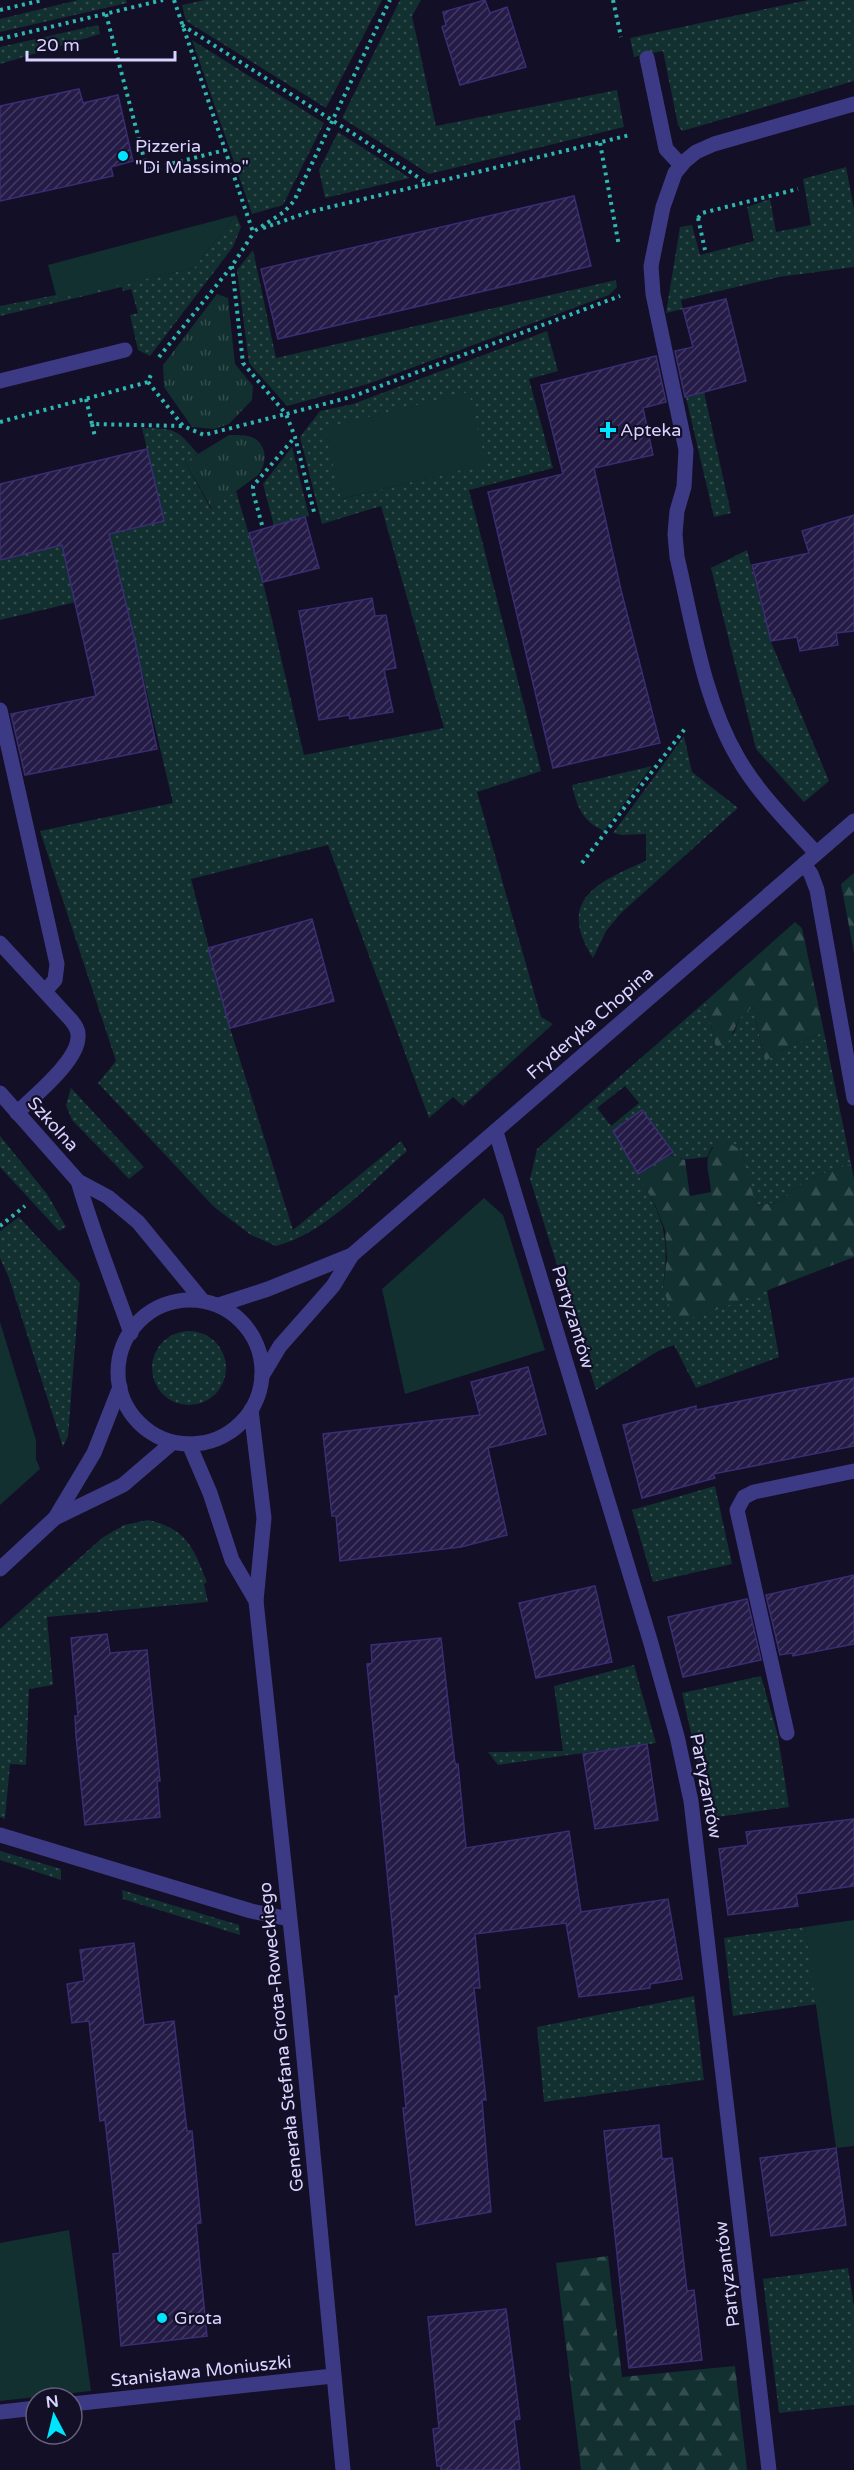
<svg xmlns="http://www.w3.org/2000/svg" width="854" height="2470" viewBox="0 0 854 2470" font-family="'Varela Round',sans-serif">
<defs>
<pattern id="grass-dots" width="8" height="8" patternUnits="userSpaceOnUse" patternTransform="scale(1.5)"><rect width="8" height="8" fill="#12302f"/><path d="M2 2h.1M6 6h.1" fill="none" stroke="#344d4e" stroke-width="1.8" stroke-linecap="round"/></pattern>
<pattern id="forest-firs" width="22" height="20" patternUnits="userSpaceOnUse" patternTransform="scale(1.5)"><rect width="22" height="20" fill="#12302f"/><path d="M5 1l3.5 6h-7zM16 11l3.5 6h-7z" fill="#344d4e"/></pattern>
<pattern id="park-tufts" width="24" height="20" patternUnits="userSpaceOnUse" patternTransform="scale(1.5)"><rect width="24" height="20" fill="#12302f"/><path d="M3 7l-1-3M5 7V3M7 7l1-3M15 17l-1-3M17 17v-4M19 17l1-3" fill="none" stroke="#344d4e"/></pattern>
<pattern id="building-hatch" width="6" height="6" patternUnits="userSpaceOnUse" patternTransform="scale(1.5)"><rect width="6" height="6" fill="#241b47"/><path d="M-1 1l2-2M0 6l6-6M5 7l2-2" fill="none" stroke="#433b63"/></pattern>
</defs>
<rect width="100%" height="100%" fill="#130f26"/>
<g fill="url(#grass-dots)" fill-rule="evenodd">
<path d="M78,0H126L127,3L0,32V19Z"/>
<path d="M205,0H382L326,108L186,21L182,5Z"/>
<path d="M400,0H421L412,16L436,126L617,90L624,127L429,174L342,118Z"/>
<path d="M808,0H854V81L682,131L678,125L663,51L634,57L630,38Z"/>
<path d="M98,25L100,34L0,64V47Z"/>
<path d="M192,40L324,123L283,205L252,214Z"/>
<path d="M338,132L410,178L325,198L319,170Z"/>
<path d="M846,167L854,209V267L779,277L681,300L683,309L666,313L680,227L692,225L700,255L754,241L747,207L770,199L776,232L811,225L803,179Z"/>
<path d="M236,215L241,227L233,247L150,356L138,350L130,315L138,313L131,289L123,291L122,287L0,316V306L56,295L57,298L194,268Z"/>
<path d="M253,250L276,358L616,280L617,287L609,295L368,384L287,406L249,363L237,270Z"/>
<path d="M547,331L558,371L529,379L553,468L469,490L541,771L477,792L541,1017L553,1024L463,1106L453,1097L429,1118L328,845L191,879L230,1028L293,1230L401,1141L407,1151C369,1184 325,1234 276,1246L251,1235L214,1207L98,1083L116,1061L40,831L173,803L123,591L0,620V560L164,521L142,428C176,429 176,428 198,454L185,462L211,509L236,491L263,582L304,755L444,728L381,506L322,524L300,437L320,411L353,404ZM469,393L463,469L342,499Z"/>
<path d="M677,359L704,392L731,513L714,517Z"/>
<path d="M292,447L309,516L274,526L263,484Z"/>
<path d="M747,550L771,642L829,781L804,802L756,749L711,568Z"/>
<path d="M684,736L692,772L738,808L621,913L606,931L593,958C556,900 597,882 646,861V834L622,835L613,833Z"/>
<path d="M652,766L604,831C582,821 577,807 572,785Z"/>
<path d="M706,1001L716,1048L734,1033L739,1019L753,1006L765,1061L790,1046L824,1032L851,1164L810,1178L777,1202L755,1206L742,1151L712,1147L707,1157C677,1161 673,1162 657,1136L638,1174C664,1220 670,1235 663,1288L697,1317L767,1290L779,1357L696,1388L674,1345L658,1351L596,1390L530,1179L537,1149ZM625,1086L639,1103L611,1126L597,1108ZM642,1110L655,1127L626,1148L613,1131Z"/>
<path d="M71,1088L144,1167L129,1179L72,1120L66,1105Z"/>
<path d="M0,1136L47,1194L66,1227L59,1231L0,1167Z"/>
<path d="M19,1217L80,1283L68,1436L63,1447L9,1278L0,1258V1231Z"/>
<circle cx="189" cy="1368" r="37"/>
<path d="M715,1486L732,1564L653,1582L632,1510Z"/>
<path d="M148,1520C187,1529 193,1547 207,1582L204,1584L208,1602L47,1617L53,1685L29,1689L26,1765L10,1764L5,1819L0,1817V1629L102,1538L124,1525Z"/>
<path d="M634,1665L656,1743L498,1765L488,1752L563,1751L554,1686Z"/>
<path d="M761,1676L778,1736L789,1807L710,1818L682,1693Z"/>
<path d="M0,1851L61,1869V1880L0,1860Z"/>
<path d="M122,1890L239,1925L240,1935L123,1899Z"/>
<path d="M805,1927L817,2004L733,2016L724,1938Z"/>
<path d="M694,1996L704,2080L544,2102L537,2027Z"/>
<path d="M848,2268L854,2306V2405L779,2413L763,2279Z"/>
</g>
<g fill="url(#forest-firs)">
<path d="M854,873V953L841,884Z"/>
<path d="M795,922L802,928L824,1032L790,1046L765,1061L753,1006L739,1019L729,1041L716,1048L706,1001Z"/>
<path d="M719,1142H728L742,1151L756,1206L777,1202L810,1178L851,1164L854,1179V1257L698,1317L674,1320L663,1288L667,1258L665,1230L656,1207L638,1174L669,1155L685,1160L690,1196L711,1192C710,1172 700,1157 719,1142Z"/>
<path d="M608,2256L622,2377L735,2366L747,2470H581L556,2263Z"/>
</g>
<g fill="url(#park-tufts)">
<path d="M217,294L228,298L235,364L253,386L252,400L229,424L214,429L192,427L164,387L163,365Z"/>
<path d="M229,435C237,435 250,434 257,440C268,450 266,465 258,475L212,509L185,462Z"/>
</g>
<g fill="#12302f">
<path d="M236,215L194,268L57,299L48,265Z"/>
<path d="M469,392L486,464L341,499L324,428Z"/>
<path d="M484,1198L503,1215L545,1350L405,1394L382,1289Z"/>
<path d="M0,1322L36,1440V1459L40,1469L0,1505Z"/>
<path d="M854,1920V2146L836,2148L805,1927Z"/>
<path d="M69,2230L91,2391L0,2401V2243Z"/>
</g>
<g fill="url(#building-hatch)" stroke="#3b2d73" stroke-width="1.5">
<path d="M485,0L490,13L507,7L526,67L460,85L442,27L446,25L443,12Z"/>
<path d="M79,89L83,103L118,95L133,161L111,167L113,176L0,201V106Z"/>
<path d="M574,196L591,266L278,339L261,269Z"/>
<path d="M726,299L746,381L685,397L675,351L693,347L683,309Z"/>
<path d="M656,356L666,402L643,408L653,455L594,468L621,590L660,743L553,768L488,492L563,474L541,385Z"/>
<path d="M147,449L164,521L109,534L135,641L157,749L25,775L11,714L96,696L62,545L0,560V484Z"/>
<path d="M854,515V631L836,633L838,645L800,651L797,637L771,641L752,565L809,553L802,531Z"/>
<path d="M305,517L319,568L263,582L249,533Z"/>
<path d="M372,598L375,616L386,615L396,668L384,670L393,712L350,719L349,715L319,720L299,611Z"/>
<path d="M312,919L334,1001L230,1028L208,948Z"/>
<path d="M642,1110L673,1152L638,1174L613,1131Z"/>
<path d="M528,1367L546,1434L488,1448L507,1535L461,1547L340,1561L336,1516H332L323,1434L480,1415L471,1382Z"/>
<path d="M854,1378V1446L713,1474L715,1478L642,1498L623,1425L696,1406V1410Z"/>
<path d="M854,1575V1644L793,1656L792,1653L780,1655L766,1595Z"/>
<path d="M595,1586L612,1662L536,1678L519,1603Z"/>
<path d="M747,1599L761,1660L683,1677L668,1617Z"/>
<path d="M107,1634L110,1653L147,1650L160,1781H157L160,1817L85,1825L76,1736L75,1716H78L71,1638Z"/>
<path d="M441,1638L455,1764H458L466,1848L569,1831L581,1912L668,1899L682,1979L650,1984V1988L579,1997L566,1923L475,1934L480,1988H474L486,2100H482L491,2212L416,2225L403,2108H406L395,1996H399L367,1664L372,1663L371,1645Z"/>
<path d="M647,1744L658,1820L595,1829L583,1754Z"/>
<path d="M854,1819V1886L796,1894L798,1906L728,1915L719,1849L748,1845L746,1832Z"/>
<path d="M134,1943L144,2025L174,2021L187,2131H192L201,2223L196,2224L207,2336L121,2346L113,2254L120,2253L105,2120L100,2121L89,2021L72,2023L67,1984L84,1981L80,1950Z"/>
<path d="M659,2125L662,2159L672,2158L687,2291L694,2290L702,2360L629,2368L604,2131Z"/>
<path d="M836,2148L846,2225L771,2236L760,2158Z"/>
<path d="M506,2309L520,2419L514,2420L520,2470H441V2466H437L433,2429L439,2428L428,2317Z"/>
</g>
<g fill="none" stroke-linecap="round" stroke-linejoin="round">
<g stroke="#2fb8b0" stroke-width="4" stroke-dasharray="3 4.5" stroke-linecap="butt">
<path d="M174,0L253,232L284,212L294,201L390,0"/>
<path d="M613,0L621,37"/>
<path d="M0,10L43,0"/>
<path d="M106,14L147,170L225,150"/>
<path d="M182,25L360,138L428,184L630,135"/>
<path d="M0,39L163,0"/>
<path d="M600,143L619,246"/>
<path d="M698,218L702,213L798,189"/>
<path d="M698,218L705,250"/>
<path d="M263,228L309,212L427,184"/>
<path d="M232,266L243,363L286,414L351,397L620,296"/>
<path d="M159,357L232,266L254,232"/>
<path d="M148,382L183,426L204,435L286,414L295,437L314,512"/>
<path d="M86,399L92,424L182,426"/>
<path d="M0,422L148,382L152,372"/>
<path d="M92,424L95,437"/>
<path d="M262,525L253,492V486L295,437"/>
<path d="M582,863L687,726"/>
<path d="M0,1226L25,1206"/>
</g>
<g stroke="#3d3a85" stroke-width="15">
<path d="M647,58L666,149L681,165"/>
<path d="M0,381L125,350"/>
<path d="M0,710L57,964L55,980L45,991"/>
<path d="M816,853C789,823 758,793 738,758C703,698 693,624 677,557L675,534L677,511L684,487L686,450L653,294L651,266L663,207L675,173L685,161L696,152L714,144L854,104"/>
<path d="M804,864L811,874L817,890L854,1098"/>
<path d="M0,943L71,1020C75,1025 79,1030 78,1037C78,1061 34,1096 17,1113"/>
<path d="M496,1132L650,1640L677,1736L691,1801L769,2470"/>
<path d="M787,1733L737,1510L744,1497L754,1492L854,1471"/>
<path d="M0,1835L251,1911L289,1919"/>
</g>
<g stroke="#3d3a85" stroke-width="15">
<path d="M72,2404L333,2376"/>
<path d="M0,2412L36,2408"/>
</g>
<g stroke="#3d3a85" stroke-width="15">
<path d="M0,1093L78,1181L108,1197L138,1222L202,1300"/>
<path d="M78,1181C93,1233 113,1282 131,1333"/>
<circle cx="190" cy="1372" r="72"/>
<path d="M219,1305L268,1289L352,1255L854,821"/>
<path d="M262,1376L280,1346L333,1286L352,1255"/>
<path d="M251,1410L264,1518L256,1601L298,1995L343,2470"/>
<path d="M189,1444L210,1493L232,1560L256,1601"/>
<path d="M55,1518L123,1485L172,1443"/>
<path d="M0,1569L55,1518L94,1453L120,1387"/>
</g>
</g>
<g fill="#00e5ff" stroke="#130f26" stroke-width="2">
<circle cx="123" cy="156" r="6"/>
<path d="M605 421h6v6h6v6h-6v6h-6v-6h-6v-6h6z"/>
<circle cx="162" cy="2318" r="6"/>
</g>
<g text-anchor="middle" stroke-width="4.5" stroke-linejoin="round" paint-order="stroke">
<g font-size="18" fill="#d9d4ff" stroke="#130f26" text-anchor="start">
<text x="135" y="152">Pizzeria<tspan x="135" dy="21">"Di Massimo"</tspan></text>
<text x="620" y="436">Apteka</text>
<text x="174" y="2324">Grota</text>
</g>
<g font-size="18" fill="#d9d4ff" stroke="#130f26">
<text transform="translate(590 1023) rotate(-41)" y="6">Fryderyka Chopina</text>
<text transform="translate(53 1124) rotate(48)" y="6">Szkolna</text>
<text transform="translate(573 1317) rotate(73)" y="6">Partyzantów</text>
<text transform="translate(706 1786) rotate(79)" y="6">Partyzantów</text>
<text transform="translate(281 2037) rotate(-96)" y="6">Generała Stefana Grota-Roweckiego</text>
<text transform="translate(727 2274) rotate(-97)" y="6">Partyzantów</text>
<text transform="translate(201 2371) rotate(-6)" y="6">Stanisława Moniuszki</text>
</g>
</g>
<g transform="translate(54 2416) rotate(353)"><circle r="28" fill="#130f26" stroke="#625e7d" stroke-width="1.5"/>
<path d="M0-4.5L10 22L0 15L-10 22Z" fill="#00e5ff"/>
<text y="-9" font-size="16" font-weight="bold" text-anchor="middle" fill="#d9d4ff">N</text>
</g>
<path d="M27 51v9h148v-9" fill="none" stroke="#d9d4ff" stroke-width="3"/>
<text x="36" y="51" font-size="18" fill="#d9d4ff" stroke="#130f26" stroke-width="4.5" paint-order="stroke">20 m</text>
</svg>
